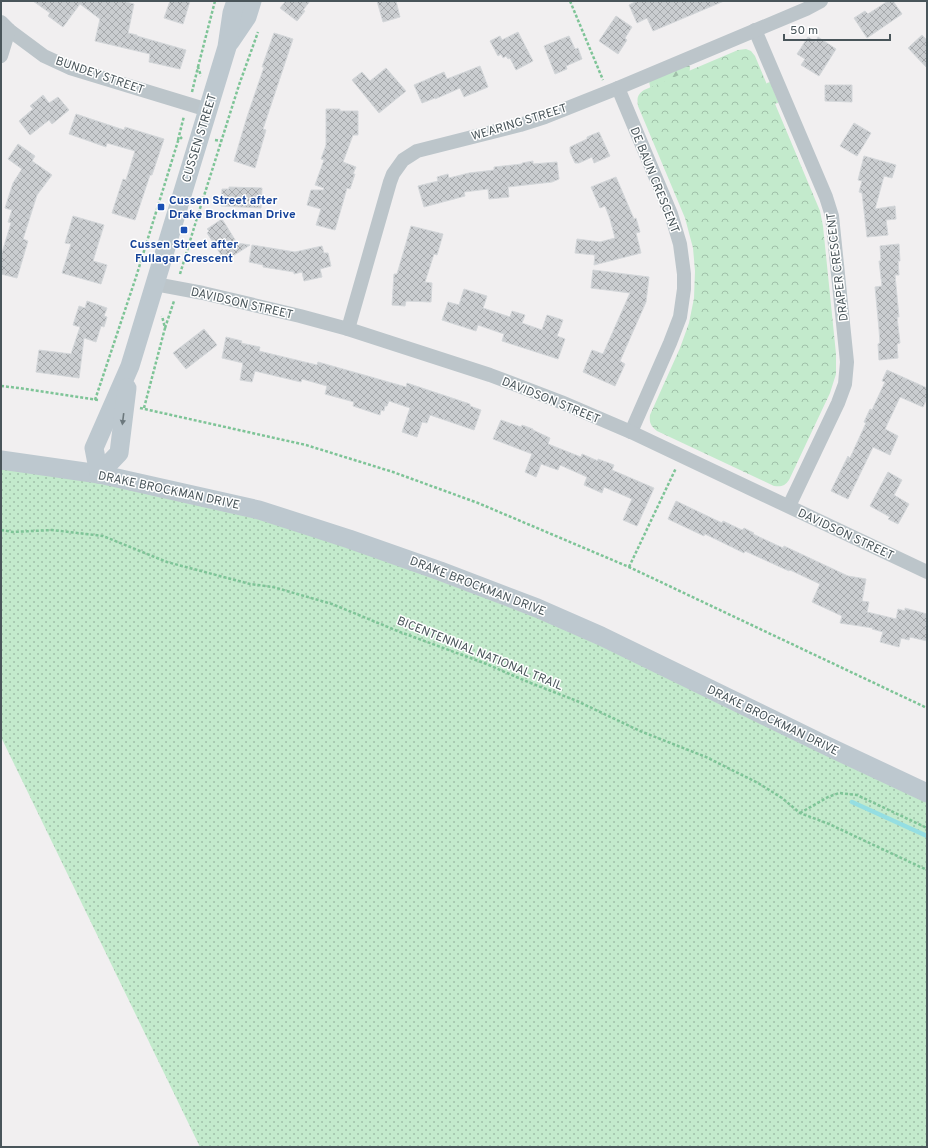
<svg xmlns="http://www.w3.org/2000/svg" width="928" height="1148" viewBox="0 0 928 1148" font-family="Overpass,sans-serif">
<defs>
<pattern id="grass-dots" width="8" height="8" patternUnits="userSpaceOnUse"><rect width="8" height="8" fill="#c3eacc"/><path d="M2 2h.1M6 6h.1" fill="none" stroke="#a0c0a9" stroke-width="1.8" stroke-linecap="round"/></pattern>
<pattern id="forest-firs" width="22" height="20" patternUnits="userSpaceOnUse"><rect width="22" height="20" fill="#c3eacc"/><path d="M5 1l3.5 6h-7zM16 11l3.5 6h-7z" fill="#a0c0a9"/></pattern>
<pattern id="park-crowns" width="20" height="18" patternUnits="userSpaceOnUse"><rect width="20" height="18" fill="#c3eacc"/><path d="M2 6a3 3 0 1 1 6 0M12 15a3 3 0 1 1 6 0" fill="none" stroke="#a0c0a9"/></pattern>
<pattern id="building-cross-hatch" width="8" height="8" patternUnits="userSpaceOnUse"><rect width="8" height="8" fill="#cacdd0"/><path d="M0 0l8 8M0 8l8-8" fill="none" stroke="#a6a9ac"/></pattern>
</defs>
<rect width="100%" height="100%" fill="#f1eff0"/>
<path fill="url(#grass-dots)" d="M1,460L99,474L440,571L927,791V1147H200L1,737Z"/>
<g fill="url(#forest-firs)">
<path d="M687,62L690,67L689,78L653,103L649,81Z"/>
<path d="M770,82L778,101V103L768,105L760,91L767,83Z"/>
</g>
<path fill="url(#park-crowns)" d="M746,49L751,51L755,56L820,211L823,226L836,354V374L830,393L789,480C785,486 781,487 774,486L657,431C651,426 649,423 650,415L680,348L689,323L694,298L695,271L693,248L685,218L638,106C637,98 637,95 644,90L738,50Z"/>
<g fill="none" stroke-linecap="round" stroke-linejoin="round">
<path stroke="#95dee2" stroke-width="4.5" d="M852,802L927,836"/>
</g>
<g fill="url(#building-cross-hatch)" stroke="#d4d7da">
<path d="M33,1H122L134,4L128,33L137,35V36L186,50L180,69L149,62L150,54L95,41L100,19L80,4L63,27L48,16L50,13Z"/>
<path d="M170,1H190L183,24L164,18Z"/>
<path d="M286,1H310L303,10L305,11L297,21L280,8Z"/>
<path d="M377,1H396L400,17L383,22Z"/>
<path d="M637,1H724L653,31L647,18L637,23L629,5Z"/>
<path d="M888,1H893L902,14L867,38L854,18L865,11L868,14Z"/>
<path d="M616,16L632,27L625,38L627,40L618,54L599,41Z"/>
<path d="M518,32L533,61L516,70L510,58L508,59L506,56L503,58L501,54L498,56L490,41L500,36L502,40Z"/>
<path d="M274,33L293,39L263,129L266,130L255,168L234,161L247,117L264,67H262Z"/>
<path d="M922,35L927,40V68L908,48Z"/>
<path d="M569,36L575,49L578,48L582,59L566,66L567,69L555,74L544,46Z"/>
<path d="M808,37L816,42L818,37L836,49L819,76L801,65L805,59L797,54Z"/>
<path d="M480,66L488,87L464,97L460,88L435,99V98L422,103L414,85L444,72L447,79Z"/>
<path d="M386,68L406,91L379,113L352,80L362,72L370,81Z"/>
<path d="M825,85H852V102L825,101Z"/>
<path d="M43,95L49,103L58,97L69,110L52,124L49,120L30,135L19,121L33,109L30,106Z"/>
<path d="M326,109H340V111H358V135H353L343,162L356,167L353,174H355L350,189L347,188L335,230L316,225L321,209L307,205L311,190H323L324,188L315,185L324,160L321,159L326,145Z"/>
<path d="M76,114L124,130L125,127L164,139L152,175H150L135,220L112,213L123,179L126,180L135,151L107,143L106,147L69,134Z"/>
<path d="M854,123L871,133L857,156L840,146Z"/>
<path d="M599,132L610,156L594,163L592,157L579,163H575L570,152V147L587,139V137Z"/>
<path d="M18,144L35,156L32,161L52,175L37,195L23,239L28,241L17,278L1,274V256L11,223L8,222L12,210L5,208L13,183L22,169L8,159Z"/>
<path d="M864,156L896,165L892,178L884,176L875,209L895,206L896,219L886,220L888,235L867,237L862,193L859,192L862,181L858,180Z"/>
<path d="M533,161V164L557,162L559,179L552,182L508,187L509,197L489,199L488,189L464,192L465,196L424,207L418,186L438,181L437,177L448,174L449,178L469,173L494,170V167L522,164V163Z"/>
<path d="M616,177L634,219L636,218L640,232L636,233L641,253L594,265L595,255L575,253L577,239L600,242L615,238L610,219L605,206L600,208L591,187Z"/>
<path d="M229,187L262,188L261,208L221,206L222,189H229Z"/>
<path d="M73,216L104,225L93,261L107,265L101,284L62,273L71,244L65,243Z"/>
<path d="M222,219L237,243L250,245L225,261L207,233L209,231L207,229Z"/>
<path d="M411,226L443,234L437,255L434,254L425,282L432,283L431,302L406,301L405,306L392,305L394,274H397Z"/>
<path d="M899,244L900,261H898L899,275H895L899,317H897L900,343L897,344L898,358L879,360L878,344L880,343L879,329L875,287L882,286L879,261H881L880,246Z"/>
<path d="M252,245L295,252L322,246L324,253H328L331,266L320,269L322,277L304,281L302,272L294,274V272L263,267V265L249,262Z"/>
<path d="M593,270L649,277L646,302L620,361L625,364L615,386L583,372L592,350L603,354L630,293L591,288Z"/>
<path d="M464,289L487,296L483,308L510,317L512,311L525,315L522,323L542,330L547,315L563,320L557,336L565,339L558,359L502,341L504,334L478,325L476,331L442,320L448,302L459,305Z"/>
<path d="M87,301L107,308L104,316L107,317L104,327L101,326L96,342L84,338L79,378L36,372L39,350L71,354L80,327L73,325L79,306L85,308Z"/>
<path d="M204,329L217,345L186,369L173,353Z"/>
<path d="M226,337L242,341L241,343L260,347L259,351L317,365L318,362L364,375L406,387L407,383L470,404V406L481,410L474,430L430,415L427,423L422,422L417,437L402,432L410,408L389,401L387,406H385L384,411L381,410L380,415L353,406L354,402L325,394L327,386L302,379L301,382L255,371L252,382L240,380L243,363L222,358Z"/>
<path d="M887,370L927,388V398L923,407L900,397L885,429L898,436L890,455L873,447L848,499L831,491L848,456L850,458L866,423L864,422L870,409L872,410L885,382L882,381Z"/>
<path d="M501,420L521,427L522,425L533,429V430L550,438L548,444L581,457L582,454L598,461V459L614,465L612,470L654,488L637,526L623,520L632,499L604,487L602,493L584,485L587,477L560,465L558,470L541,464L536,477L525,472L532,454L493,439Z"/>
<path d="M888,472L902,480L894,495L909,504L898,524L888,519L890,517L870,506Z"/>
<path d="M676,501L722,523L723,521L742,530L744,528L754,533L753,534L783,548L784,546L848,576L866,579L862,601L869,602L867,612L896,619L898,609L905,611V608L927,614V641L910,637L909,640L901,638L899,647L880,642L883,632L872,629L873,628L840,623L842,616L812,602L820,584L790,570L789,571L745,551L744,553L705,534L704,536L668,519Z"/>
</g>
<g fill="none" stroke-linecap="round" stroke-linejoin="round">
<g stroke="#7ec497" stroke-width="2.5" stroke-dasharray="3 2" stroke-linecap="butt">
<path d="M570,1L603,80"/>
<path d="M198,67L215,1"/>
<path d="M192,92L198,67L201,76"/>
<path d="M178,140L184,116"/>
<path d="M215,140L221,141"/>
<path d="M192,216L197,218L239,85L258,32"/>
<path d="M180,274L197,218"/>
<path d="M165,328L174,301"/>
<path d="M1,386L19,388L98,400"/>
<path d="M95,400L136,277L178,141L182,137"/>
<path d="M140,408L306,445L393,472L478,503L629,567L927,708"/>
<path d="M144,408L165,328L162,316"/>
<path d="M1,530L13,532L52,530L103,536L167,562L250,584L273,587L332,604L400,632L484,663L528,682L577,701L640,731L706,757L758,783L782,798L800,813L829,824L927,870"/>
<path d="M629,567L676,468"/>
<path d="M800,813L828,797L839,793L857,795L927,828"/>
</g>
<g stroke="#bcc5ca" stroke-width="14">
<path d="M1,22L9,30L44,56L70,68L208,110"/>
<path d="M755,30L826,197L832,216L847,362L845,384L838,403L789,506"/>
<path d="M1,56L9,30"/>
<path d="M618,88L671,214L680,244L684,274V289L680,317L670,343L631,432"/>
<path d="M155,284L203,293L300,316L348,329L490,375L561,402L631,432L927,572"/>
<path d="M348,329L390,182L393,174L403,160L417,151L520,125L545,117L618,88L806,9L821,1"/>
</g>
<g stroke="#bdc8cf" stroke-width="19">
<path d="M230,42L247,17L252,1"/>
<path d="M1,460L99,474L259,510L349,539L440,571L537,608L601,636L827,746L927,793"/>
<path d="M99,474L94,448L130,366L227,47L232,13L236,1"/>
<path d="M99,474L119,453L127,388"/>
</g>
</g>
<defs><path id="oneway-solid" d="M-6-.8H1V-3.2L6.5 0L1 3.2V.8H-6Z"/></defs>
<use fill="#6c787d" href="#oneway-solid" transform="translate(123 419) rotate(97)"/>
<g fill="#1a4fb4" stroke="#fff" stroke-width="1.5">
<rect x="157" y="203" width="8" height="8" rx="2"/>
<rect x="180" y="226" width="8" height="8" rx="2"/>
</g>
<g text-anchor="middle" stroke-width="3" stroke-linejoin="round" paint-order="stroke">
<g font-size="12" fill="#49555a" stroke="#fff">
<text transform="translate(100 75) rotate(19)" y="4">BUNDEY STREET</text>
<text transform="translate(519 122) rotate(-17)" y="4">WEARING STREET</text>
<text transform="translate(199 138) rotate(-73)" y="4">CUSSEN STREET</text>
<text transform="translate(655 180) rotate(68)" y="4">DE BAUN CRESCENT</text>
<text transform="translate(837 267) rotate(-97)" y="4">DRAPER CRESCENT</text>
<text transform="translate(242 303) rotate(13)" y="4">DAVIDSON STREET</text>
<text transform="translate(551 400) rotate(22)" y="4">DAVIDSON STREET</text>
<text transform="translate(169 490) rotate(12)" y="4">DRAKE BROCKMAN DRIVE</text>
<text transform="translate(846 534) rotate(25)" y="4">DAVIDSON STREET</text>
<text transform="translate(478 586) rotate(21)" y="4">DRAKE BROCKMAN DRIVE</text>
<text transform="translate(480 653) rotate(22)" y="4">BICENTENNIAL NATIONAL TRAIL</text>
<text transform="translate(773 720) rotate(26)" y="4">DRAKE BROCKMAN DRIVE</text>
</g>
<g font-size="12" font-weight="bold" fill="#164399" stroke="#fff" text-anchor="start">
<text x="169" y="204">Cussen Street after<tspan x="169" dy="14">Drake Brockman Drive</tspan></text>
<text x="184" y="248" text-anchor="middle">Cussen Street after<tspan x="184" dy="14">Fullagar Crescent</tspan></text>
</g>
</g>
<rect width="928" height="1148" fill="none" stroke="#49555a" stroke-width="4"/>
<path d="M784 34v6h106v-6" fill="none" stroke="#49555a" stroke-width="2"/>
<text x="790" y="34" font-size="12" fill="#49555a" stroke="#ffffff" stroke-width="3" paint-order="stroke">50 m</text>
</svg>
